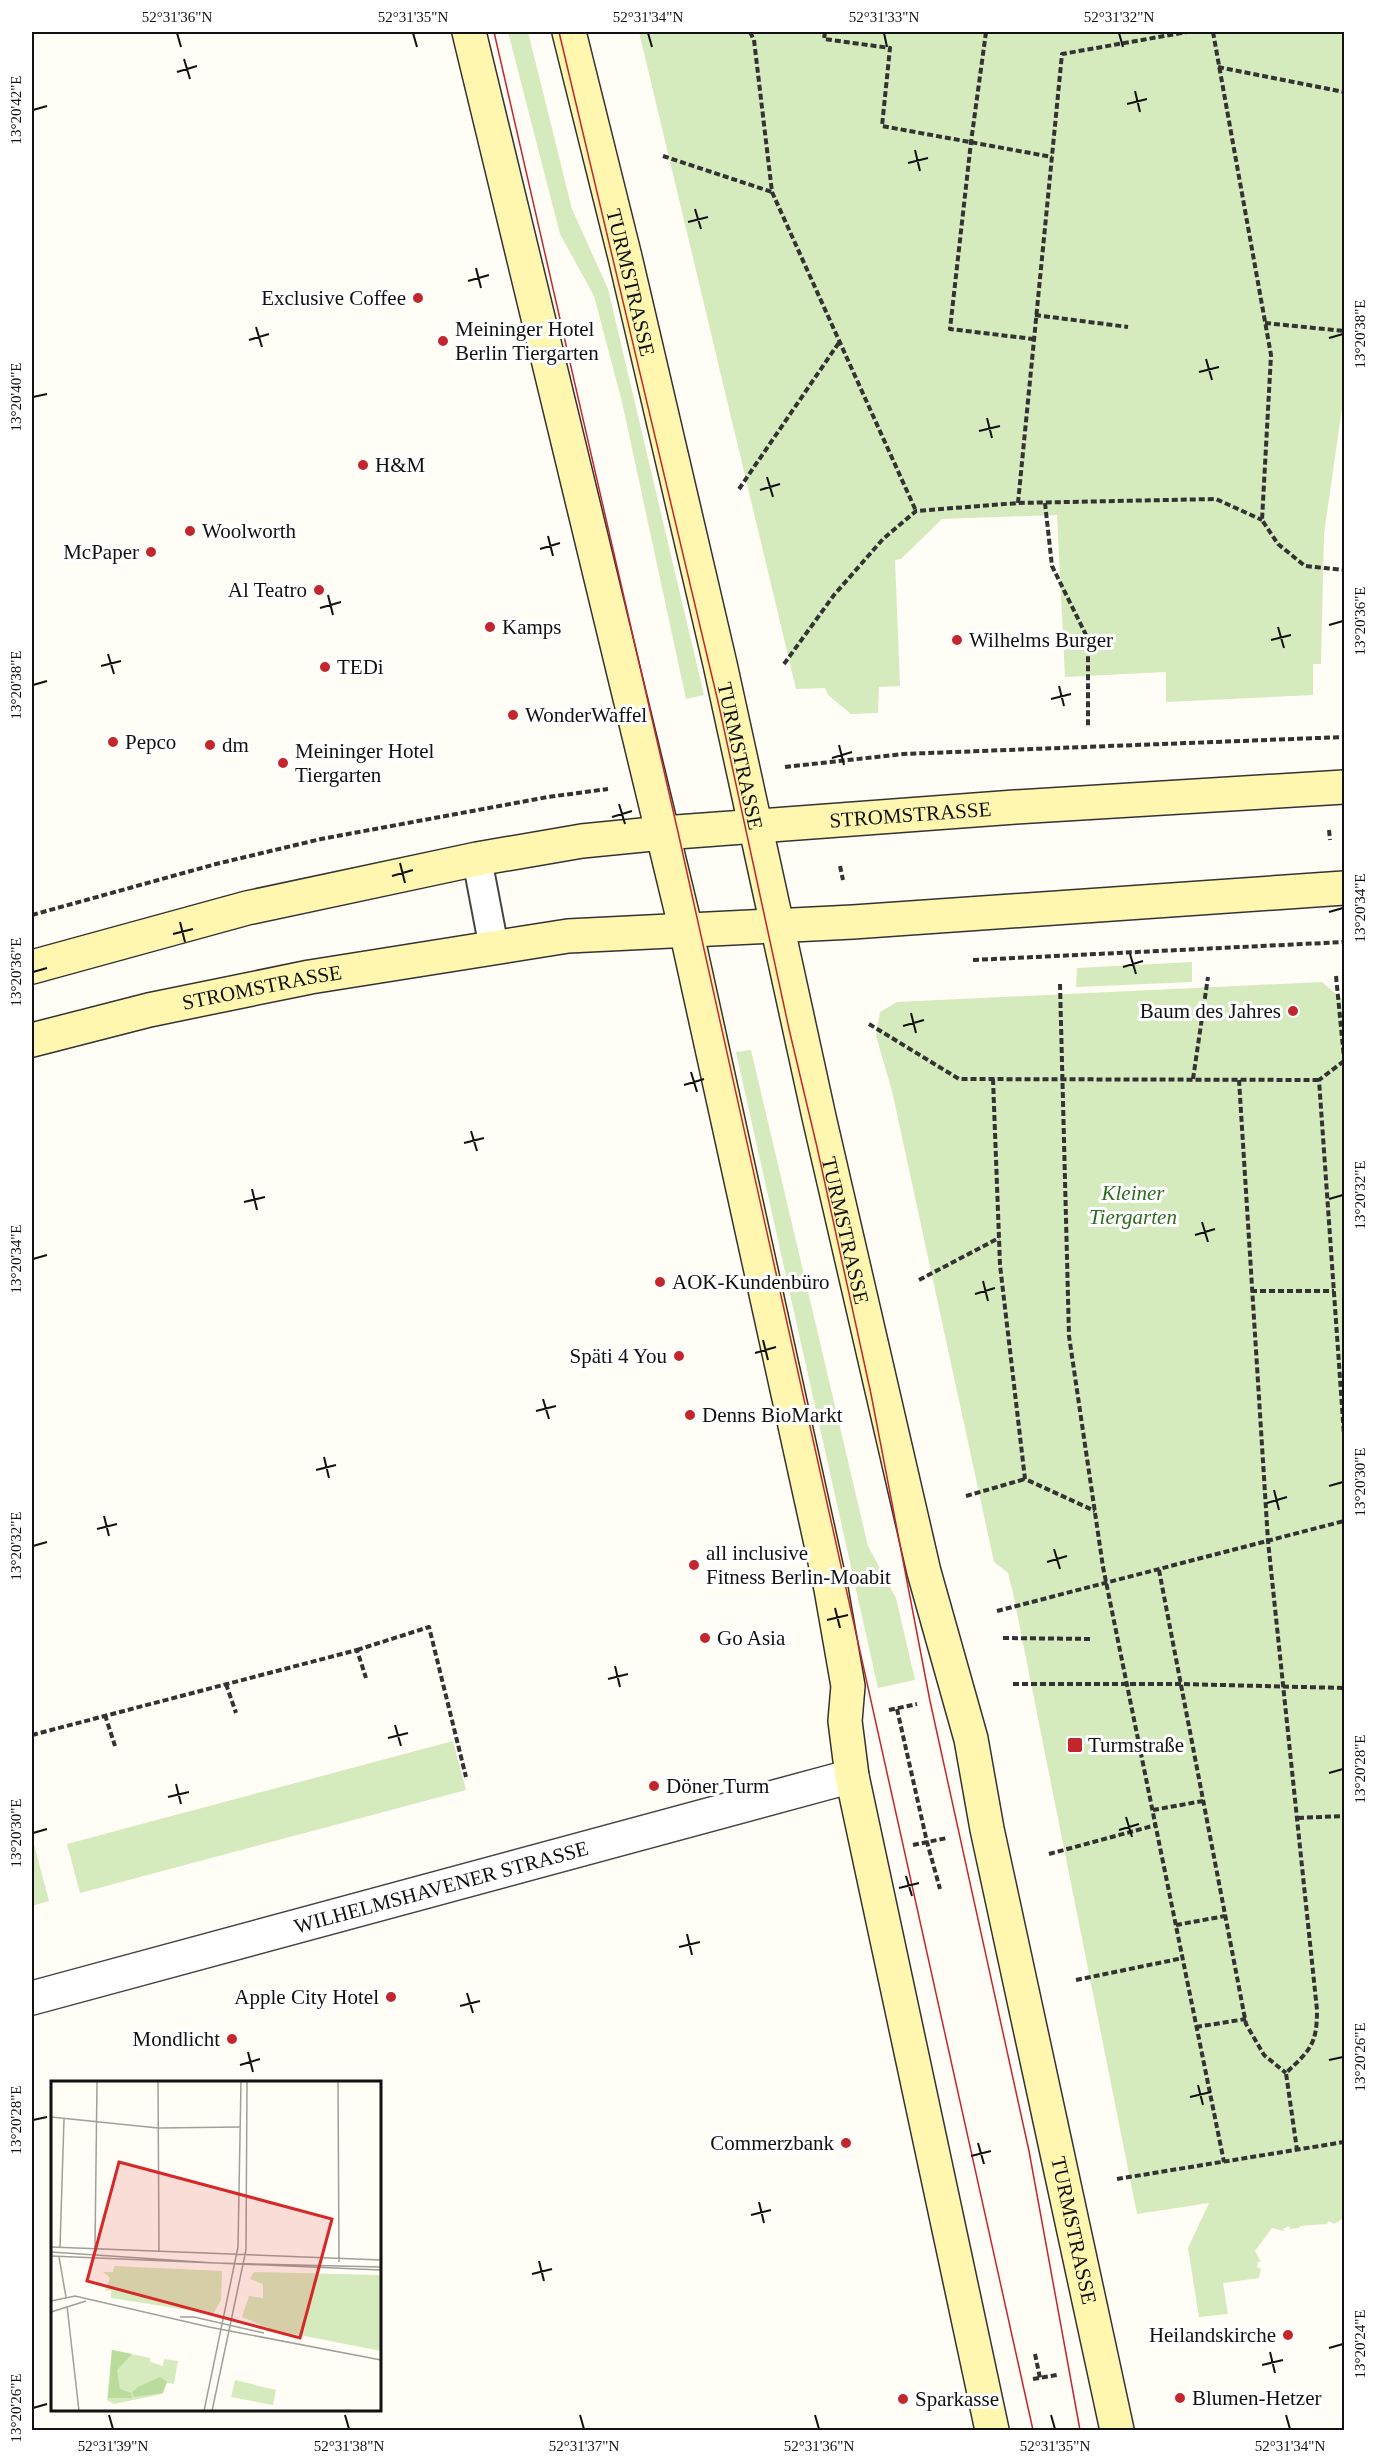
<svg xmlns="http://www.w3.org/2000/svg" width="1376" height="2462" viewBox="0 0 1376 2462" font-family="'Times New Roman',serif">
<rect width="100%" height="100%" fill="#fffdf5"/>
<g fill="#d5ebbd">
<path d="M508,32H528L572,209L608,289L704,695L686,699L622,402L594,296L560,234Z"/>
<path d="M639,32H1342L1344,85V394L1324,534L1321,664H1313V695L1166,702V672L1065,677L1057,515L942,519L901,559L895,560L900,686L879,687L878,713L851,714L828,695L825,688L796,689Z"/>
<path d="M1192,962V982L1076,987L1077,968Z"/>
<path d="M1322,982L1344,1001V2218L1334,2224L1329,2221L1327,2224L1300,2226L1299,2228L1290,2229L1289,2226L1283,2229L1284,2231L1272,2228L1255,2251L1261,2262H1258L1257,2267L1261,2269L1259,2278L1223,2283L1228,2314L1199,2317L1188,2248L1209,2203L1137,2214L1013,1593L1008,1573L994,1562L892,1091L876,1036L880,1012L897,1002Z"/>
<path d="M751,1050L868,1546L896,1598L915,1680L878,1688L736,1052Z"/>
<path d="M453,1741L466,1790L80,1893L67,1844Z"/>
<path d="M32,1837L49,1901L32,1906Z"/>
</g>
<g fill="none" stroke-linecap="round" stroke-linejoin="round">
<g stroke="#444" stroke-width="32">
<path id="service" d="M477,859L494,948"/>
</g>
<g stroke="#444" stroke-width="36">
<g id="minor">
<path id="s1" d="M32,1998L852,1776"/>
</g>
</g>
<g stroke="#333" stroke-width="36">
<g id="secondary">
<path d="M469,32L686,930L831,1589L848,1686L845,1721L852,1776L992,2430"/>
<path id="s2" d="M569,32L625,257L720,664L819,1117L924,1572L971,1739L987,1829L1117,2430"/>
<path id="s3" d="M32,967L247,908L477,859L582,841L663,833L1015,807L1344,787"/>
<path id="s4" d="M32,1040L149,1010L310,977L568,936L853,922L1344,888"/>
</g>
</g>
<g stroke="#333" stroke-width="4" stroke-dasharray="6 3" stroke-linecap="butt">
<path d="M750,32L754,40L772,192L916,511"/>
<path d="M825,32L824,39L890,48L882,126L1052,157"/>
<path d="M986,32L971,142L950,329L1033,339"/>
<path d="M1213,32L1271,355L1262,520L1278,544L1305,566L1344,570"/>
<path d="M1218,67L1344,92"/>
<path d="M663,156L772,192"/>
<path d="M1035,315L1128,327"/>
<path d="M1265,323L1344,331"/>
<path d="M739,489L840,341"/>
<path d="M1018,503L1062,54L1187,32"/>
<path d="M1045,503L1052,566L1088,639V727"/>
<path d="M784,664L834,595L883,539L916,511L1018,503L1216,499L1262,520"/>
<path d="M785,767L903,754L1344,737"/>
<path d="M1329,830L1330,840"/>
<path d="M840,866L843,880"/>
<path d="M32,915L216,864L321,839L548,797L608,789"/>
<path d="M973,960L1344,942"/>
<path d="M1336,976L1344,1058"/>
<path d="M1060,984L1069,1336L1103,1567L1224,2162"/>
<path d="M869,1024L959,1079L1319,1080"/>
<path d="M1344,1061L1319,1080L1344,1435"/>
<path d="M993,1079L1000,1265L1025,1479L1095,1511"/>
<path d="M1193,1079L1208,977"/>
<path d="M1239,1080L1268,1541L1317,2010C1317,2045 1310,2050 1286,2073L1297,2150"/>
<path d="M919,1280L999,1238"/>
<path d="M1251,1291H1334"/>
<path d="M966,1496L1025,1479"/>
<path d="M1159,1570L1246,2024L1264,2055L1286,2073"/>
<path d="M997,1611L1344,1521"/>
<path d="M1003,1638L1093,1639"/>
<path d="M357,1650L429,1627L466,1777"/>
<path d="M226,1684L236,1713"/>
<path d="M1013,1684H1180L1344,1688"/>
<path d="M897,1709L927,1842L940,1889"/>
<path d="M889,1710L917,1704"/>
<path d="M105,1715L115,1746"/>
<path d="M32,1735L357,1650L366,1678"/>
<path d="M1153,1810L1203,1801"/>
<path d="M1298,1818L1344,1816"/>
<path d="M913,1845L947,1838"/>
<path d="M1049,1854L1156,1825"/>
<path d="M1176,1925L1225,1916"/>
<path d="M1076,1980L1183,1958"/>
<path d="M1196,2027L1246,2019"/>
<path d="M1117,2179L1344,2142"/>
<path d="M1035,2354L1040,2378"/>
<path d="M1033,2379L1057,2375"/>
</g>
<use href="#service" stroke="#fff" stroke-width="28"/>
<use href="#minor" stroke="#fff" stroke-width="33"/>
<use href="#secondary" stroke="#fff6b0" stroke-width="33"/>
<g stroke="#c4262e" stroke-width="1.5">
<path d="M494,32L678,832L1033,2430"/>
<path d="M559,32L719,706L789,1029L817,1147L871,1394L930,1701L1029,2151L1080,2430"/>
</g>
</g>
<path fill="none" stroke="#111" stroke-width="2" d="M177,33L181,47M413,33L417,47M648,33L652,47M884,33L887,47M1119,33L1123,47M184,59L190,79M177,72L197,66M1135,91L1140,112M1127,104L1147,99M33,110L47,106M915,150L920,171M908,163L928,158M695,209L701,229M688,222L708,217M476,268L481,288M468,281L489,275M256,327L262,347M1329,338L1343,334M249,340L269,334M1206,359L1212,380M1199,372L1219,367M33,397L47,394M987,418L992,438M979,431L1000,426M767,477L773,497M760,490L780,484M548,536L553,556M540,549L560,543M328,595L333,615M320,608L341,602M1329,625L1343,621M1278,627L1284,648M1271,640L1291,635M108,654L114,674M101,666L121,661M33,685L47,681M1059,686L1064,706M1051,699L1071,694M839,745L844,765M832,758L852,752M619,804L625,824M612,817L632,811M400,863L405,883M392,876L413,870M1329,912L1343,908M180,922L185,942M173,934L193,929M1130,954L1136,974M1123,967L1143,961M33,972L47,968M911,1013L916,1033M903,1026L924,1020M691,1072L697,1092M684,1085L704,1079M471,1131L477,1151M464,1143L484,1138M252,1189L257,1210M1329,1199L1343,1195M244,1202L265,1197M1202,1222L1208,1242M1195,1235L1215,1229M33,1259L47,1255M983,1281L988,1301M975,1294L995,1288M763,1340L768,1360M755,1353L776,1347M543,1399L549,1419M536,1411L556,1406M324,1457L329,1478M316,1470L336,1465M1329,1486L1343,1482M1274,1490L1279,1510M1267,1503L1287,1497M104,1516L109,1536M97,1529L117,1524M33,1546L47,1542M1054,1549L1060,1569M1047,1562L1067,1556M835,1608L840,1628M827,1620L848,1615M615,1666L620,1687M608,1679L628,1674M395,1725L401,1746M388,1738L408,1733M1329,1773L1343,1769M176,1784L181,1804M168,1797L189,1792M1126,1817L1132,1837M1119,1830L1139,1824M33,1833L47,1829M906,1876L912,1896M899,1888L919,1883M687,1934L692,1955M679,1947L700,1942M467,1993L473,2013M460,2006L480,2001M248,2052L253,2072M1329,2060L1343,2057M240,2065L260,2059M1198,2085L1203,2105M1190,2097L1211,2092M33,2120L47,2117M978,2143L984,2164M971,2156L991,2151M759,2202L764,2223M751,2215L771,2210M539,2261L544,2281M532,2274L552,2269M1329,2348L1343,2344M1270,2352L1275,2373M1262,2365L1283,2360M33,2408L47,2404M109,2415L113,2429M345,2415L349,2429M580,2415L584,2429M815,2415L819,2429M1051,2415L1055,2429M1286,2415L1290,2429"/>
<g fill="#c4262e" stroke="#fff" stroke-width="2">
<circle cx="418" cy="298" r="6"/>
<circle cx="443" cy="341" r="6"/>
<circle cx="363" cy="465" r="6"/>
<circle cx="190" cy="531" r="6"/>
<circle cx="151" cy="552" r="6"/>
<circle cx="319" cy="590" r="6"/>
<circle cx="490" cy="627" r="6"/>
<circle cx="957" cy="640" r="6"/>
<circle cx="325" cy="667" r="6"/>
<circle cx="513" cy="715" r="6"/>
<circle cx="113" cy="742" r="6"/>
<circle cx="210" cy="745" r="6"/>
<circle cx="283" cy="763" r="6"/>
<circle cx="1293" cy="1011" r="6"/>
<circle cx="660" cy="1282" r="6"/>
<circle cx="679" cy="1356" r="6"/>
<circle cx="690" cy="1415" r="6"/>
<circle cx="694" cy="1565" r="6"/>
<circle cx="705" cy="1638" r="6"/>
<rect x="1067" y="1737" width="16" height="16" rx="3"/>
<circle cx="654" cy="1786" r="6"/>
<circle cx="391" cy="1997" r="6"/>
<circle cx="232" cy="2039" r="6"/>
<circle cx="846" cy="2143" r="6"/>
<circle cx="1288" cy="2335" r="6"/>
<circle cx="1180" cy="2398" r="6"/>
<circle cx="903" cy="2399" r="6"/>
</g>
<g text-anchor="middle" stroke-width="6" stroke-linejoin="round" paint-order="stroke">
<g font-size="21" fill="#111" stroke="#fff">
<text dy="7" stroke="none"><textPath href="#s2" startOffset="258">TURMSTRASSE</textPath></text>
<text dy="7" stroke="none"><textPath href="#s2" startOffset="744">TURMSTRASSE</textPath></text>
<text dy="7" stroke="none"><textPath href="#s3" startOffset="894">STROMSTRASSE</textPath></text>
<text dy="7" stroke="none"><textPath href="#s4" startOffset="236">STROMSTRASSE</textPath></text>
<text dy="7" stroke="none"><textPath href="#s2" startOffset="1230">TURMSTRASSE</textPath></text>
<text dy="7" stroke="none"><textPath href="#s1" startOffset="424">WILHELMSHAVENER STRASSE</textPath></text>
<text dy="7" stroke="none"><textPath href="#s2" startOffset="2256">TURMSTRASSE</textPath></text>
</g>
<g font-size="21" fill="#111" stroke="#fff" text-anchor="start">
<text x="406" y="305" text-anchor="end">Exclusive Coffee</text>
<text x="455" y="336">Meininger Hotel<tspan x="455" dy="24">Berlin Tiergarten</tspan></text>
<text x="375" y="472">H&amp;M</text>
<text x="202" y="538">Woolworth</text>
<text x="139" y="559" text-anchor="end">McPaper</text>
<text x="307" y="597" text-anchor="end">Al Teatro</text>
<text x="502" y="634">Kamps</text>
<text x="969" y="647">Wilhelms Burger</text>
<text x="337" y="674">TEDi</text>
<text x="525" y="722">WonderWaffel</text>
<text x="125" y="749">Pepco</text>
<text x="222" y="752">dm</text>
<text x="295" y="758">Meininger Hotel<tspan x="295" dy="24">Tiergarten</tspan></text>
<text x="1281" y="1018" text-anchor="end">Baum des Jahres</text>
<text x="672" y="1289">AOK-Kundenbüro</text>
<text x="667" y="1363" text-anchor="end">Späti 4 You</text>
<text x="702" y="1422">Denns BioMarkt</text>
<text x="706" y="1560">all inclusive<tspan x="706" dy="24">Fitness Berlin-Moabit</tspan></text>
<text x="717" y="1645">Go Asia</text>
<text x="1088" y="1752">Turmstraße</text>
<text x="666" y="1793">Döner Turm</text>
<text x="379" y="2004" text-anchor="end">Apple City Hotel</text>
<text x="220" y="2046" text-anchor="end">Mondlicht</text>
<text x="834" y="2150" text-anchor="end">Commerzbank</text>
<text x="1276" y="2342" text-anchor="end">Heilandskirche</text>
<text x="1192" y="2405">Blumen-Hetzer</text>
<text x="915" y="2406">Sparkasse</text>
</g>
<g font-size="21" font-style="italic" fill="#2f6b1f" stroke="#fff">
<text x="1133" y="1200">Kleiner<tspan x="1133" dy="24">Tiergarten</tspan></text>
</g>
</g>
<g transform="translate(51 2081)">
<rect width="330" height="330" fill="#fffdf5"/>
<path d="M63,185L171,190L170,219L162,233L60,217V209L54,210L59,197L52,191H62ZM203,191L330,194V270L223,249L191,236L198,215L212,217V203L199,198ZM61,269L99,277V281L112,285L113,278L127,280L123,303L113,301L111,313L63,323L56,319ZM184,299L225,309L222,324L180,316Z" fill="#d5ebbd"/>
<path d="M61,269L81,273L66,289L69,308L80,312L81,317H57ZM109,296L116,301L112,312L83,316L81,311L87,306Z" fill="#b9dc9c"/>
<path fill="none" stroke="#a09f9a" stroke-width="1.5" d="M107,0L108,171M287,0L288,181M0,36L107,47L190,46M0,166L330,179M9,166L13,38M44,167L46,0M0,171L163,182L330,186M0,175L330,189M8,176L15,216M0,220L24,215L158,246L330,279M16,225L28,330M0,231L35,220M129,236H143L213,252M153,330L187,166L190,0M161,330L195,169L196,0"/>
<path fill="#d62828" fill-opacity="0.15" stroke="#d62828" stroke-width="3" d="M68,81L281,138L249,257L36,200Z"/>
<rect width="330" height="330" fill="none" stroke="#111" stroke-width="3"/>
</g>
<rect width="1376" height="2462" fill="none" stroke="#ffffff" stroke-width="66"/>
<rect x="33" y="33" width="1310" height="2396" fill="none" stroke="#111" stroke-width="2"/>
<g font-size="15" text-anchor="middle" fill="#111">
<text x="177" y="22">52°31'36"N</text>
<text x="413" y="22">52°31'35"N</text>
<text x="648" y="22">52°31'34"N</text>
<text x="884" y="22">52°31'33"N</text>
<text x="1119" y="22">52°31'32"N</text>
<text transform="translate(16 110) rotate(-90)" y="5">13°20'42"E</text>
<text transform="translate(1360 334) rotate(-90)" y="5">13°20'38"E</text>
<text transform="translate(16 397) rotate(-90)" y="5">13°20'40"E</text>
<text transform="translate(1360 621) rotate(-90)" y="5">13°20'36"E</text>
<text transform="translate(16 685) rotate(-90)" y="5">13°20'38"E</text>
<text transform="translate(1360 908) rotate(-90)" y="5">13°20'34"E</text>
<text transform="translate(16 972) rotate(-90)" y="5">13°20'36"E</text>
<text transform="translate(1360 1195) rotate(-90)" y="5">13°20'32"E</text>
<text transform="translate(16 1259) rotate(-90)" y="5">13°20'34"E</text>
<text transform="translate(1360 1482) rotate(-90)" y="5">13°20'30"E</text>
<text transform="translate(16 1546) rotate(-90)" y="5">13°20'32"E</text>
<text transform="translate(1360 1769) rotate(-90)" y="5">13°20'28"E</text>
<text transform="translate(16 1833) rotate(-90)" y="5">13°20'30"E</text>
<text transform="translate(1360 2057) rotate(-90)" y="5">13°20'26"E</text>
<text transform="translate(16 2120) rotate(-90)" y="5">13°20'28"E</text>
<text transform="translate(1360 2344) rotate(-90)" y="5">13°20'24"E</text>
<text transform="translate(16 2408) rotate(-90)" y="5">13°20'26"E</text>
<text x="113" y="2451">52°31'39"N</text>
<text x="349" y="2451">52°31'38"N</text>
<text x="584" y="2451">52°31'37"N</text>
<text x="819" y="2451">52°31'36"N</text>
<text x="1055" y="2451">52°31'35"N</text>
<text x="1290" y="2451">52°31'34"N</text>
</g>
</svg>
